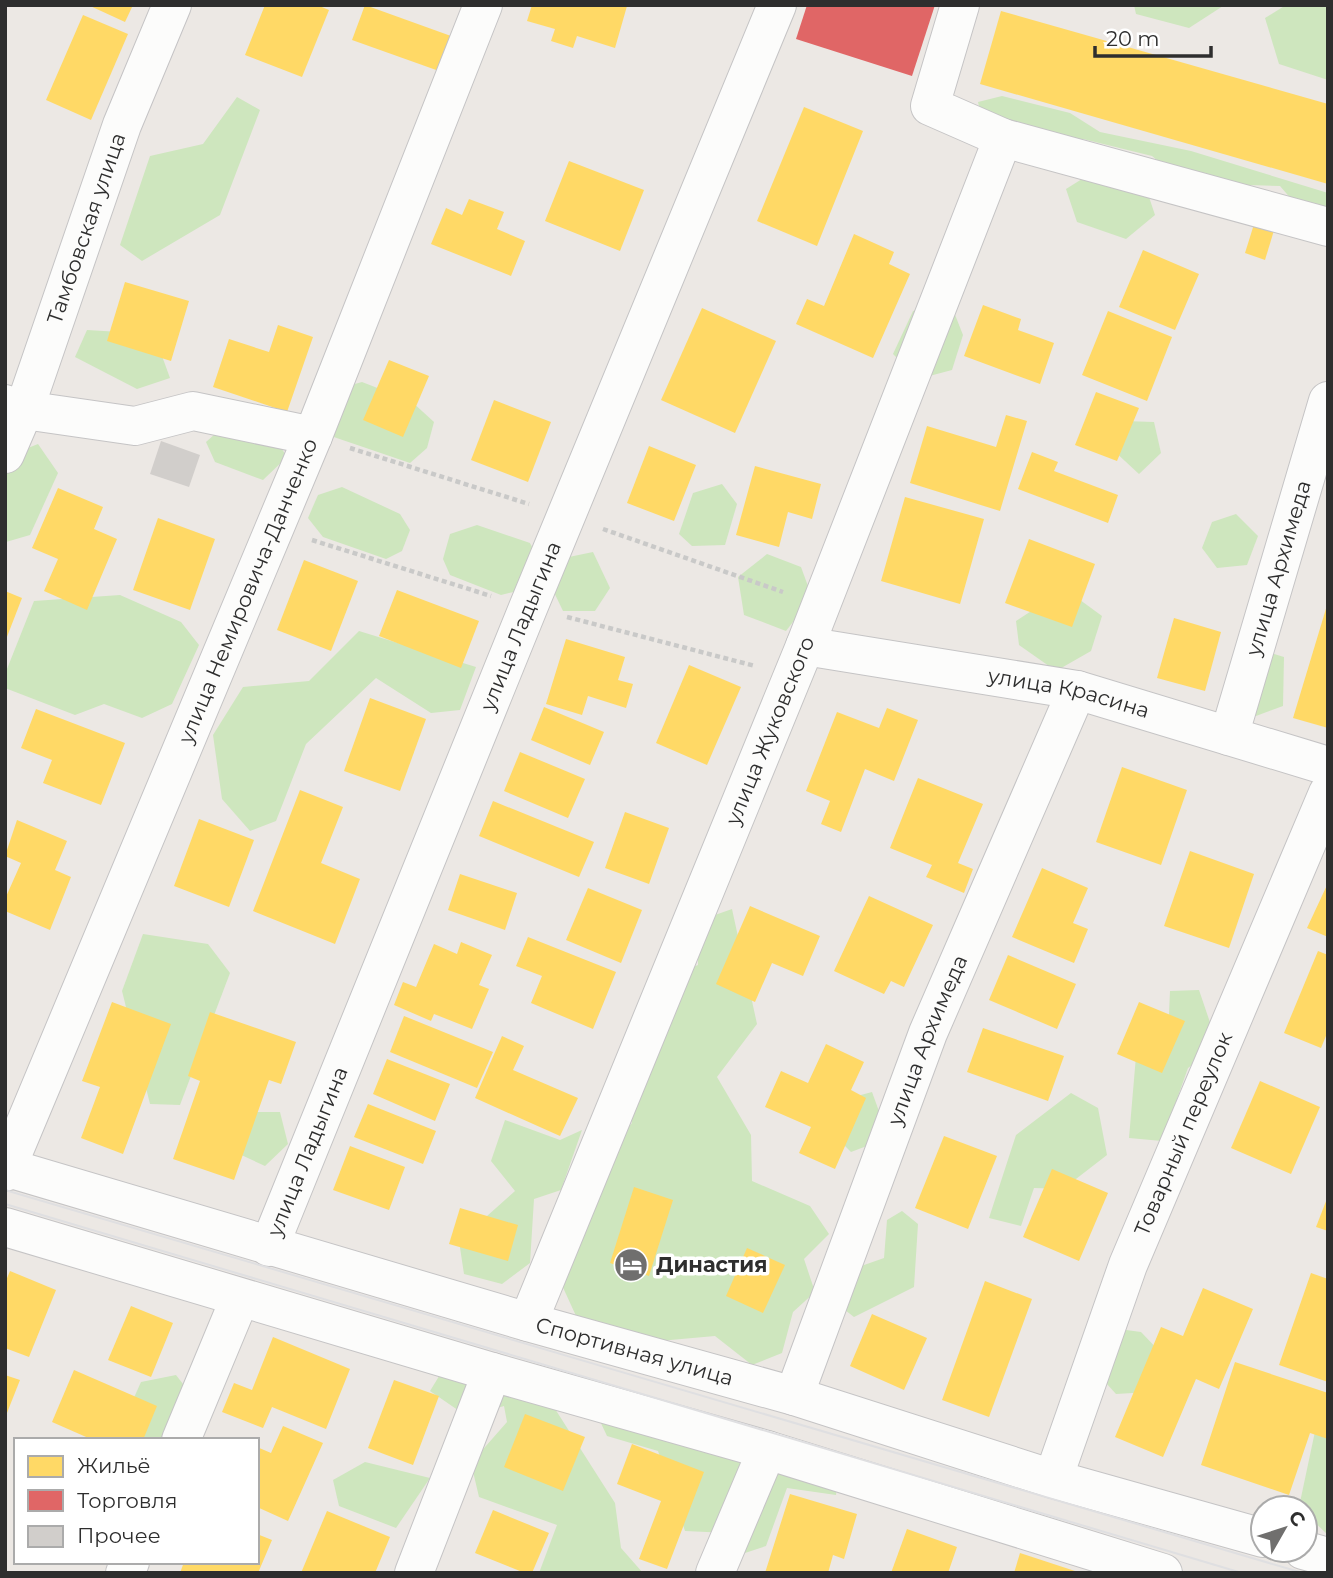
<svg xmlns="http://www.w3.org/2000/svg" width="1333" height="1578" viewBox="0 0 1333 1578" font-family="Montserrat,sans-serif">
<rect width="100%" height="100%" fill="#ece8e4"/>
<g fill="#cee6be">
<path d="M1134,5H1223V6L1189,28L1136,14Z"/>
<path d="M1286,5L1328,7V80L1279,64L1265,18Z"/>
<path d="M1002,96L1070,113L1100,132L1191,151L1328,193V223L1305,215L1280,186L1185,183L1152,156L1083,139L1014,138L983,123L978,102Z"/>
<path d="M237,97L260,110L220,215L142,261L120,245L150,156L203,144Z"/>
<path d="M1098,169L1144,182L1155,215L1126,239L1077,222L1066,189Z"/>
<path d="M950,302L963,335L952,370L918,379L893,354L913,311Z"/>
<path d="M87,330L154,334L170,378L137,389L75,357Z"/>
<path d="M362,382L411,401L434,422L427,448L410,463L325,434L326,392Z"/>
<path d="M1124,421L1154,422L1161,453L1139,474L1112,449Z"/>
<path d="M225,425L271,432L287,457L263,480L215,462L206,442Z"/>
<path d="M38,444L58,473L30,535L6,542L5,475L13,454Z"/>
<path d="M722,484L737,504L725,545L692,546L679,534L693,493Z"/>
<path d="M342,487L400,514L410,530L402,551L386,559L323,537L308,518L318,495Z"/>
<path d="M1236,514L1258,536L1247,565L1217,568L1202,548L1212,522Z"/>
<path d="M477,525L530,543L539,560L526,589L501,595L450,575L443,559L450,534Z"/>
<path d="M593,552L610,588L595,611H563L551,586L564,558Z"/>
<path d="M767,554L801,567L812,597L786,631L744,615L738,577Z"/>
<path d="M1065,589L1102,616L1091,651L1056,671L1019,645L1016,621Z"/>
<path d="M120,595L181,622L199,645L172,704L142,718L104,704L75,715L5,688V674L34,601Z"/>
<path d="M359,631L476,667L460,710L431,713L376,678L306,744L276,821L250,831L222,799L213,735L243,687L309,681Z"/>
<path d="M1248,646L1284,657L1283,706L1256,716L1234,689Z"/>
<path d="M732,909L757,1024L717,1077L751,1135L752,1181L810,1206L829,1234L804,1259L815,1292L793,1312L782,1353L752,1365L715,1336L659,1341L582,1329L555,1270L588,1228L579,1204L599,1160L632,1123L625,1100L674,974L698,965V921Z"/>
<path d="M143,934L208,944L230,973L180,1105L150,1104L122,991Z"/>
<path d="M1199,990L1218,1046L1188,1068L1162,1141L1129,1138L1136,1056L1168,1038L1170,991Z"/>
<path d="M872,1092L880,1114L872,1144L851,1152L830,1131L846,1099Z"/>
<path d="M1071,1093L1098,1108L1107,1155L1063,1189L1034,1188L1021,1226L989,1218L1016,1135Z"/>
<path d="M243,1112H280L288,1144L265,1166L237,1153Z"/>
<path d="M505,1120L560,1140L582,1130L561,1190L534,1199L530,1263L502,1284L464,1274L459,1241L515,1191L491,1161Z"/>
<path d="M902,1211L918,1224L914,1287L854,1317L836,1303L847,1271L884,1258L887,1220Z"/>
<path d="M1104,1327L1141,1332L1162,1354L1149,1392L1116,1394L1088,1363Z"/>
<path d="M441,1373L550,1401L615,1503L621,1548L643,1573H539L557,1525L479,1497L471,1463L507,1422L504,1406L468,1417L430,1391Z"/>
<path d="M176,1375L193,1397L176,1440H124L119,1431L141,1382Z"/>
<path d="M599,1419L840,1461L836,1495L787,1488L766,1546L745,1553L728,1533L685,1531L658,1451L607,1436Z"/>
<path d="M1328,1420V1535L1305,1513V1508L1299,1507L1317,1422Z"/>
<path d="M365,1462L430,1478L396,1528L339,1506L333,1480Z"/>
</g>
<g fill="#ffd966">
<path d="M88,5H133L125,22Z"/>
<path d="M265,5H317L329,10L302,77L245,55Z"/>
<path d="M365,5L451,36L439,71L352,40Z"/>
<path d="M532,5H625L627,6L615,48L577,36L573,48L551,41L555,29L527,21Z"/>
<path d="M1001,11L1328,104V184L980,84Z"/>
<path d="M83,15L128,34L91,120L46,100Z"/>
<path d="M804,107L863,131L817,246L757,221Z"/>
<path d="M569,161L644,190L620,251L545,221Z"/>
<path d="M469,199L504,212L497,229L525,241L511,276L431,244L446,208L462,215Z"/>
<path d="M1255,221L1275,227L1265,260L1245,253Z"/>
<path d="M854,234L894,252L889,264L910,274L873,358L796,324L807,299L824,306Z"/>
<path d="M1143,250L1199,274L1175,330L1119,307Z"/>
<path d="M125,282L189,301L171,361L107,341Z"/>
<path d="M983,305L1021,319L1018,330L1054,343L1040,384L964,356Z"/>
<path d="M702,308L776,341L735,433L661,400Z"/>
<path d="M1108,311L1172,337L1147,401L1082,375Z"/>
<path d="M278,325L313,337L287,412L213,387L229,339L269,352Z"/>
<path d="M389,360L429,376L403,437L363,420Z"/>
<path d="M1096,392L1139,408L1117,461L1075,445Z"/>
<path d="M494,400L551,422L528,482L471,460Z"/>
<path d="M1006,415L1027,421L1000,511L910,483L927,426L996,447Z"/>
<path d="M649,446L696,465L674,521L627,503Z"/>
<path d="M1032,452L1058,462L1054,471L1118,495L1108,523L1018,489Z"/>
<path d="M755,466L821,484L812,519L788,512L779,547L736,535Z"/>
<path d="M58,488L103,507L94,529L117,539L87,610L44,591L58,559L32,548Z"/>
<path d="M905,497L984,519L960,604L881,581Z"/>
<path d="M158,518L215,539L190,610L133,590Z"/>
<path d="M1029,539L1095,564L1072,627L1005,603Z"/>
<path d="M304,560L358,581L331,651L277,630Z"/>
<path d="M397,590L479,621L461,668L379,636Z"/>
<path d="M5,591L22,598L5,642Z"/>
<path d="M1328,602V728L1293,718Z"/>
<path d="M1174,618L1221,632L1205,691L1157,678Z"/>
<path d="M566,639L625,657L618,680L633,684L626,708L588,696L582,715L546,704Z"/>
<path d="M689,665L741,687L707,765L656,743Z"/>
<path d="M370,698L426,719L400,791L344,771Z"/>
<path d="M544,707L604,732L590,765L531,740Z"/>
<path d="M887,708L918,720L894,781L865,769L841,832L821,824L830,801L806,791L837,712L879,728Z"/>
<path d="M36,709L125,743L101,805L43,783L52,760L21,748Z"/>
<path d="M520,752L585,779L568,818L504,791Z"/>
<path d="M1122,767L1187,790L1161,865L1096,842Z"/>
<path d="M918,778L983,804L958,863L973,869L964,893L926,877L932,865L890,848Z"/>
<path d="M300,790L343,807L321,863L360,879L335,944L253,911Z"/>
<path d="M493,801L594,842L579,877L479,836Z"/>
<path d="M625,812L669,828L649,884L605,868Z"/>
<path d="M199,819L254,840L229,907L174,886Z"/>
<path d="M17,820L67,841L55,870L71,877L50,930L5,911V899L21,863L5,856Z"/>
<path d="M1190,851L1254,874L1229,948L1164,926Z"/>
<path d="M1042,868L1088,888L1073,923L1088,929L1074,963L1012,937Z"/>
<path d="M460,874L517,893L505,930L448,910Z"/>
<path d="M1328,883V937L1307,928Z"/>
<path d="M588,888L642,910L621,963L566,940Z"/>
<path d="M869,896L933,925L904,987L891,981L884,994L834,971Z"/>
<path d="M750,906L820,936L803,976L772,963L755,1002L716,984Z"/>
<path d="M528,937L616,972L593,1029L531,1003L542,976L516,966Z"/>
<path d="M461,942L492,955L479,985L489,989L472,1029L434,1014L431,1021L394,1005L403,982L416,987L434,944L457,954Z"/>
<path d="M1318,951L1328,955V1031L1321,1048L1284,1033Z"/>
<path d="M1008,955L1076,984L1057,1029L989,1000Z"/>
<path d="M112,1002L171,1024L123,1154L81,1138L100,1087L82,1081Z"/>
<path d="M1139,1002L1185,1021L1162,1073L1117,1054Z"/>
<path d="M210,1012L296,1042L281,1084L269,1080L234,1180L173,1159L200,1081L188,1076Z"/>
<path d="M404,1016L493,1052L477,1088L390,1052Z"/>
<path d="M983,1028L1064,1056L1048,1101L967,1072Z"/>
<path d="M502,1036L524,1046L513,1070L578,1098L560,1136L475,1098Z"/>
<path d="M826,1044L864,1062L851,1090L866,1098L835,1169L799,1153L811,1127L765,1107L781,1071L808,1083Z"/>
<path d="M387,1059L450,1084L435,1121L373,1094Z"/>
<path d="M1260,1081L1320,1107L1291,1174L1231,1148Z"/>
<path d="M368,1104L436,1131L423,1164L354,1137Z"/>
<path d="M944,1136L997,1156L968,1229L915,1208Z"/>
<path d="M350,1146L405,1167L389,1210L333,1190Z"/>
<path d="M1052,1169L1108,1193L1079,1261L1023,1237Z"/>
<path d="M634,1187L673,1200L649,1276L610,1263Z"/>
<path d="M1328,1196V1231L1316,1227Z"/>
<path d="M460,1208L518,1225L508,1261L449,1244Z"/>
<path d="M747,1248L785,1265L763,1313L726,1296Z"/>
<path d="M10,1271L56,1290L29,1357L5,1348V1283Z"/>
<path d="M1311,1273L1328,1279V1382L1279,1365Z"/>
<path d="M985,1281L1032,1299L989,1417L942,1400Z"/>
<path d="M1203,1288L1253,1309L1219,1389L1196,1379L1163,1457L1115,1437L1161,1327L1183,1336Z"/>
<path d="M131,1306L173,1323L151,1377L108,1360Z"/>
<path d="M872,1314L927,1338L904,1390L850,1366Z"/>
<path d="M273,1337L350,1369L326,1429L272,1407L263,1428L222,1412L234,1383L252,1390Z"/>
<path d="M1235,1362L1328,1393V1439L1310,1433L1289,1495L1201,1465Z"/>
<path d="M74,1370L157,1406L143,1440H93L52,1422Z"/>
<path d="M5,1375L20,1380L5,1418Z"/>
<path d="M394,1380L439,1396L413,1465L368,1448Z"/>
<path d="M525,1414L585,1437L563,1491L504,1467Z"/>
<path d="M283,1426L323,1443L288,1521L257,1507V1447L271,1453Z"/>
<path d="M632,1444L704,1472L667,1569L639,1559L661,1501L617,1484Z"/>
<path d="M790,1494L857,1514L844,1559L833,1555L828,1573H765Z"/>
<path d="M493,1510L549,1533L532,1573H525L475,1553Z"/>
<path d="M327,1511L390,1537L375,1573H301Z"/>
<path d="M907,1529L957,1547L948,1573H891Z"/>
<path d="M257,1534L272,1540L258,1573H180L184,1562H257Z"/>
<path d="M1020,1553L1078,1572V1573H1014Z"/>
</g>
<path fill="#e06666" d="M807,5H935L912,76L796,39Z"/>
<path fill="#d1cecb" d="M161,441L200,455L189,487L150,474Z"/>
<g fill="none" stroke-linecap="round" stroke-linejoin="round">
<g stroke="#c5c4c5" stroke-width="40">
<g id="minor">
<path d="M960,5L930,106L1003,138L1328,227"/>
<path d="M5,404L24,410L135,426L193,411L313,436"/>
<path id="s1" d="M5,454L24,410L122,125L172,5"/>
<path id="s2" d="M805,646L1077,690L1328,766"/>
<path id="s3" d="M1229,736L1328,401"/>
<path id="s4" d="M5,1167L528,1322L794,1396L1053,1479L1263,1538"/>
<path id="s5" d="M5,1172L313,436L483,5"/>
<path d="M5,1227L492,1372L767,1450L1163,1573"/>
<path id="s6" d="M269,1247L528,608L777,5"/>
<path id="s7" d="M528,1322L805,646L1003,138"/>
<path id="s8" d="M794,1396L928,1033L1077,690"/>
<path d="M181,1440L240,1298"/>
<path id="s9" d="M1053,1479L1128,1265L1328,793"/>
<path d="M1303,1550L1328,1557"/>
<path d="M125,1573L130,1562"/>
<path d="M414,1573L492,1372"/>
<path d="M715,1573L767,1450"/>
</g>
</g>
<g stroke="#c9c9c8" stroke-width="4.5" stroke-dasharray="5 3.5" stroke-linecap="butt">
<path d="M350,448L529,504"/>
<path d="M603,529L783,592"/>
<path d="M312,540L491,596"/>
<path d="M567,617L755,666"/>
</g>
<use href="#minor" stroke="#fcfcfb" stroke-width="38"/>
<g stroke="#dfdfe1" stroke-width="2">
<path d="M5,1190L1303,1573"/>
<path d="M5,1204L1242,1573"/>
</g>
</g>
<defs>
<g id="hotel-disc" transform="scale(1.75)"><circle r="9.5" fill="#706f6e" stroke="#fff"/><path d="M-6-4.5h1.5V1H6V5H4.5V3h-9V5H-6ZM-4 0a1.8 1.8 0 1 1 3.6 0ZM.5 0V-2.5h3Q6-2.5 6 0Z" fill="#fff"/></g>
</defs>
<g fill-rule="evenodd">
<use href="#hotel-disc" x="631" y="1265"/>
</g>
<g text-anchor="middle" stroke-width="7" stroke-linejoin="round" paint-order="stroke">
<g font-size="21" fill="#2e2e2e" stroke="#fff">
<text dy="7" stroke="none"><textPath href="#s1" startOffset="240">Тамбовская улица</textPath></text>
<text dy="7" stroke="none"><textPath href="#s3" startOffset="175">улица Архимеда</textPath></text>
<text dy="7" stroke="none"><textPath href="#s5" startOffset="630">улица Немировича-Данченко</textPath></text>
<text dy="7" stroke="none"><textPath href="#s6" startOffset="670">улица Ладыгина</textPath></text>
<text dy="7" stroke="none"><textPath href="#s2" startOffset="268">улица Красина</textPath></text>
<text dy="7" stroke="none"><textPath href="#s7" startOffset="639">улица Жуковского</textPath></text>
<text dy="7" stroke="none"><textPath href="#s8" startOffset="380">улица Архимеда</textPath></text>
<text dy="7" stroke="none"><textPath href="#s9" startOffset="369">Товарный переулок</textPath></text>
<text dy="7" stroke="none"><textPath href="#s6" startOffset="103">улица Ладыгина</textPath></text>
<text dy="7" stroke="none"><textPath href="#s4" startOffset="656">Спортивная улица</textPath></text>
</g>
<g font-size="21" font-weight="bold" fill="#2e2e2e" stroke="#fff" text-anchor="start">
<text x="656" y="1272">Династия</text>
</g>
</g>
<rect width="1333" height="1578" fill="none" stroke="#2e2e2e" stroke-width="14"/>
<rect x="14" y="1438" width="245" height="126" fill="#ffffff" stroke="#ababab" stroke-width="2"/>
<rect x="28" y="1456" width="35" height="21" fill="#ffd966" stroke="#ababab" stroke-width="2"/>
<text x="77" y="1473" font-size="21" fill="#2e2e2e">Жильё</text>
<rect x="28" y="1490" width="35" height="21" fill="#e06666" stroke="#ababab" stroke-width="2"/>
<text x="77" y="1508" font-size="21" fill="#2e2e2e">Торговля</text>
<rect x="28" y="1526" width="35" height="21" fill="#d1cecb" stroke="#ababab" stroke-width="2"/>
<text x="77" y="1543" font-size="21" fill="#2e2e2e">Прочее</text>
<g transform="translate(1284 1529) rotate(51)"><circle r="33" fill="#ffffff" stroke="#ababab" stroke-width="2"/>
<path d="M0-5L12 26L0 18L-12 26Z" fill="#706f6e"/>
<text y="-10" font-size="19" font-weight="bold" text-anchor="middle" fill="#2e2e2e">С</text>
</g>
<path d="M1095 46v10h116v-10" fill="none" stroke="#2e2e2e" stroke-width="3.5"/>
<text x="1106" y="46" font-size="21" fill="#2e2e2e" stroke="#ffffff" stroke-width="5" paint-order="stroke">20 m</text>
</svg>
